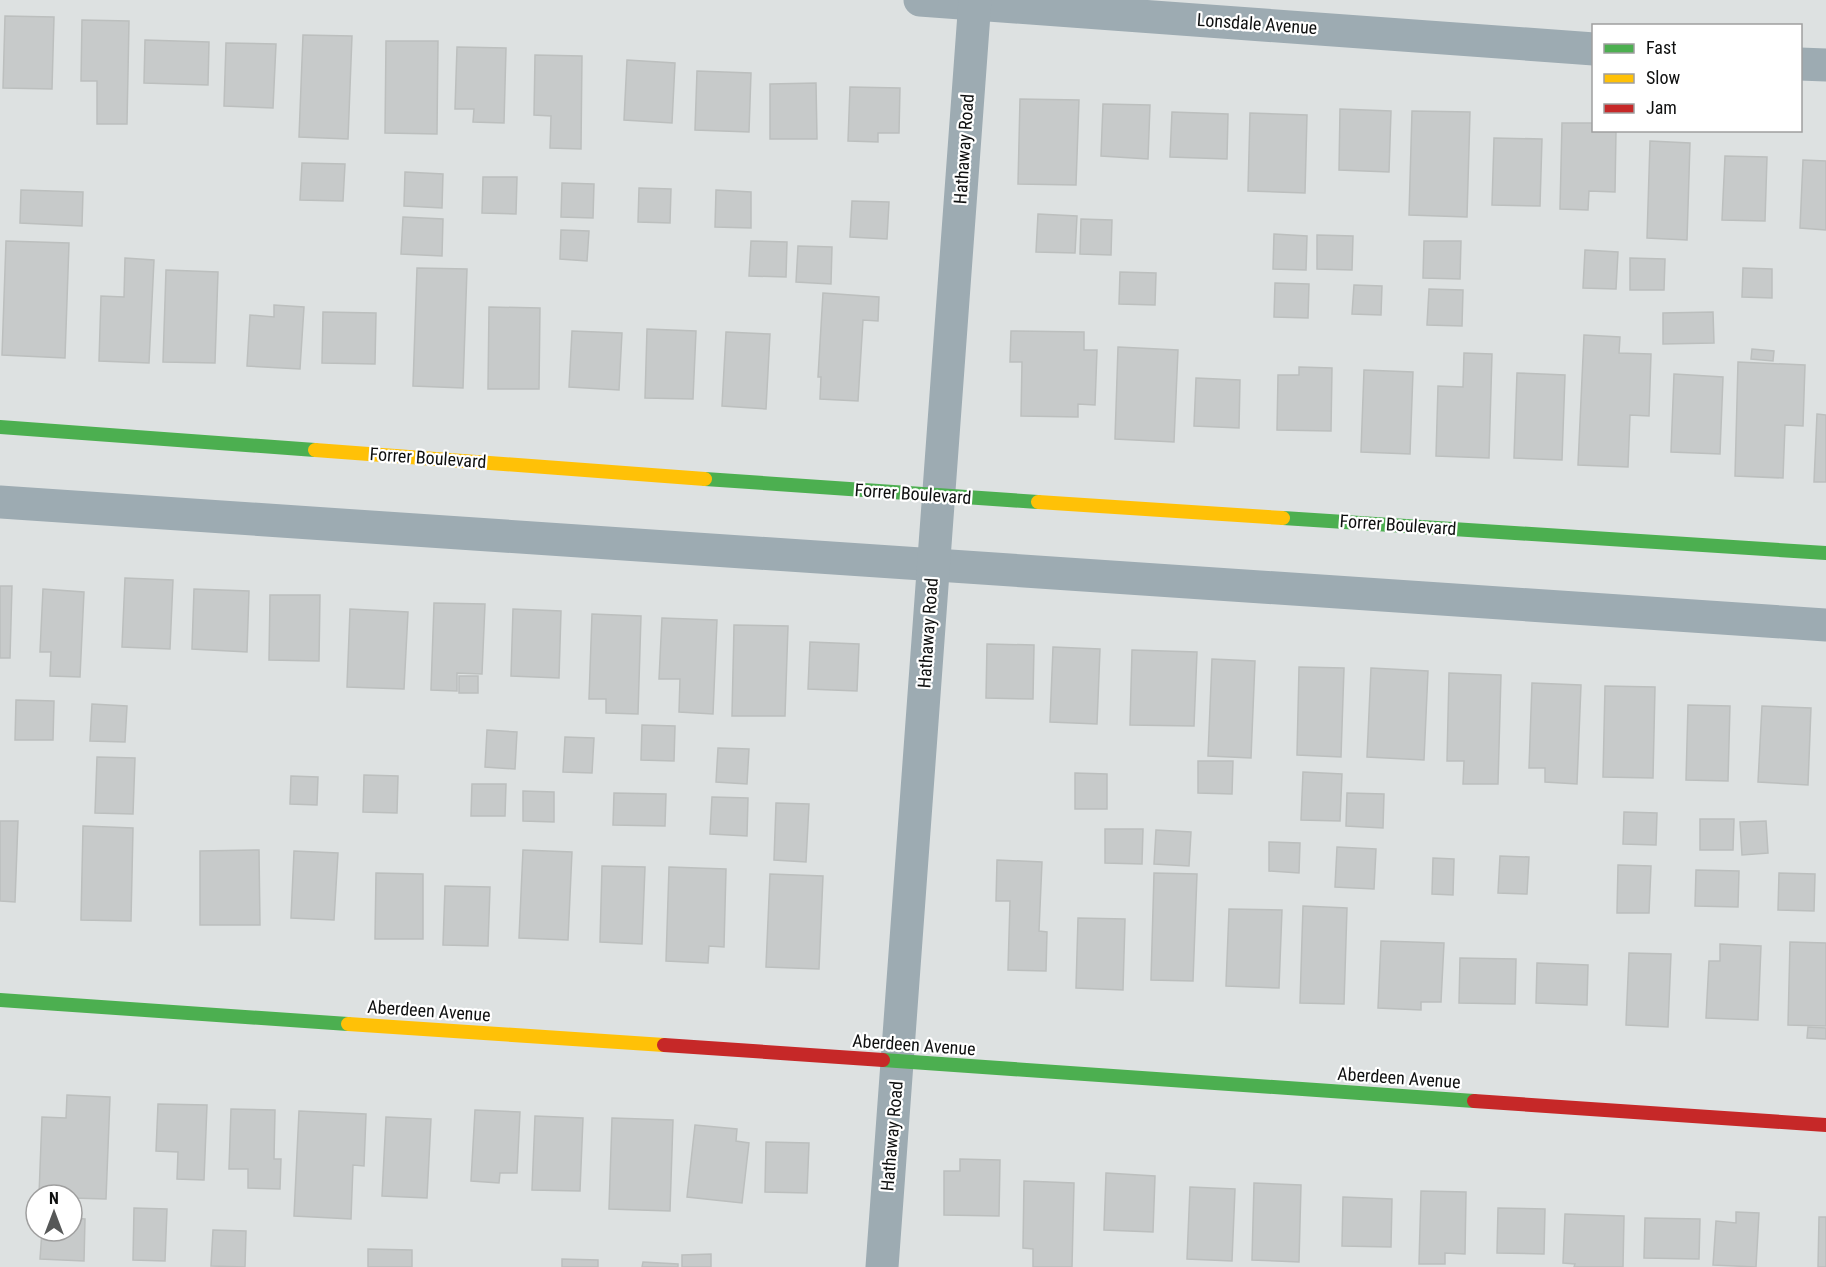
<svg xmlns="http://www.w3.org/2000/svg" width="1826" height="1267" viewBox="0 0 1826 1267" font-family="'Roboto Condensed',sans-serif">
<rect width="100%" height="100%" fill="#dde1e1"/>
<g fill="#c7caca" stroke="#bcbfbe" stroke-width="1.5">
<path d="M5,16L54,17L52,89L3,88Z"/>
<path d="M82,20L129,21L127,124H97V81H81Z"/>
<path d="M303,35L352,36L348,139L299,137Z"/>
<path d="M145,40L209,42L208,85L144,83Z"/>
<path d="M386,41H438L437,134L385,133Z"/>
<path d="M226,43L276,44L273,108L224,106Z"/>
<path d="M457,47L506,48L504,123L473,122L474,109H455Z"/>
<path d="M535,55L582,56L581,149L550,148L551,116L534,115Z"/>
<path d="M627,60L675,63L672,123L624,120Z"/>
<path d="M697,71L751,73L749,132L695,130Z"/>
<path d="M816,83L817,139H770V84Z"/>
<path d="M850,87L900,88L899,133H878V142L848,141Z"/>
<path d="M1020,99L1079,100L1076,185L1018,184Z"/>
<path d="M1103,104L1150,105L1148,159L1101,156Z"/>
<path d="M1340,109L1391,111L1389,172L1339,170Z"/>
<path d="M1412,111L1470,112L1467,217L1409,215Z"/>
<path d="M1172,112L1228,114L1227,159L1170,157Z"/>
<path d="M1250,113L1307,115L1305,193L1248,191Z"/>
<path d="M1562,123H1594V130H1616L1615,192L1589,191L1588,210L1560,209Z"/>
<path d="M1494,138L1542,139L1540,206L1492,205Z"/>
<path d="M1650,141L1690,143L1687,240L1647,238Z"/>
<path d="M1725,156L1767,157L1765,221L1722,220Z"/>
<path d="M1803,160L1826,161V230L1800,228Z"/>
<path d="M302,163L345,164L343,201L300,200Z"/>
<path d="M405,172L443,174L442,208L404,206Z"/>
<path d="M483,177H517L516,214L482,213Z"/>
<path d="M562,183L594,184L593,218L561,217Z"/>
<path d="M639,188L671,189L670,223L638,222Z"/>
<path d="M21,190L83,192L82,226L20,223Z"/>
<path d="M716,190L751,192V228L715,227Z"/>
<path d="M852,201L889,202L887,239L850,237Z"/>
<path d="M1038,214L1077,216L1075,253L1036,252Z"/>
<path d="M403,217L443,219L442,256L401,254Z"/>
<path d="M1081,219L1112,220L1111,255L1080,254Z"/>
<path d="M561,230L589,231L587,261L560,259Z"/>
<path d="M1274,234L1307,236L1306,270L1273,269Z"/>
<path d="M1317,235L1353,236L1352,270L1317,269Z"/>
<path d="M6,241L69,243L65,358L2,355Z"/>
<path d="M751,241L787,242L786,277L749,276Z"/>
<path d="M1424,241H1461L1460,279L1423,278Z"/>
<path d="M798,246L832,247L831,284L796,282Z"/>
<path d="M1585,250L1618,252L1616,289L1583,288Z"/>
<path d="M125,258L154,260L149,363L99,361L101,296L124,297Z"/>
<path d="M1630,258L1665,259L1664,290H1630Z"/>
<path d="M417,268L467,269L463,388L413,386Z"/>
<path d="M1743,268L1772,269V298L1742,297Z"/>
<path d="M166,270L218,272L215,363L163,362Z"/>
<path d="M1120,272L1156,273L1155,305L1119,304Z"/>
<path d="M1275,283L1309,284L1308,318L1274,317Z"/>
<path d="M1354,285L1382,286L1381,315L1352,314Z"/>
<path d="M1429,289L1463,290L1462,326L1427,325Z"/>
<path d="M823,293L879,297L878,321L863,320L858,401L820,399L821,377H818Z"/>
<path d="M274,305L304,307L300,369L247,366L250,315L274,317Z"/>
<path d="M489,307L540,308L539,389H488Z"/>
<path d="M323,312L376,313L375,364L322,363Z"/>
<path d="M1713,312L1714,343L1663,344V313Z"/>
<path d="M647,329L696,331L693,399L645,398Z"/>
<path d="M572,331L622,333L619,390L569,387Z"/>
<path d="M1011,331L1084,332V350H1097L1095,405L1078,404V417L1021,416L1022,362H1010Z"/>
<path d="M726,332L770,334L766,409L722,406Z"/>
<path d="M1584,335L1620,337L1619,353L1651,354L1649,416L1630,415L1628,467L1578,465Z"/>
<path d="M1118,347L1178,350L1174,442L1115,439Z"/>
<path d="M1752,349L1774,351L1773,361L1751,359Z"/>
<path d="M1464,353L1492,354L1489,458L1436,456L1438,386L1463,387Z"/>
<path d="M1738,362L1805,365L1803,426L1785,425L1783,478L1735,476Z"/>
<path d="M1299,367L1332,368L1331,431L1277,430L1278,375H1299Z"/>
<path d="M1364,370L1413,372L1410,454L1361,452Z"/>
<path d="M1517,373L1565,375L1562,460L1514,458Z"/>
<path d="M1674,374L1723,377L1720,454L1671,452Z"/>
<path d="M1196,378L1240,380L1239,428L1194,426Z"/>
<path d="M1817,414L1826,415V482H1814Z"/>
<path d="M125,578L173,580L170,649L122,647Z"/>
<path d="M0,586H12L10,658H0Z"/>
<path d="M43,589L84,592L80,677L50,676L51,652H40Z"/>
<path d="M194,589L249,591L247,652L192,649Z"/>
<path d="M270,595H320L319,661L269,660Z"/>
<path d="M434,603L485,604L482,674L457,673V691L431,690Z"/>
<path d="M350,609L408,612L404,689L347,687Z"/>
<path d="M513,609L561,611L559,678L511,676Z"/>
<path d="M592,614L641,616L638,714L606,713V699H589Z"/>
<path d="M662,618L717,620L713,714L679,712L680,679H659Z"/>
<path d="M734,625L788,626L785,716H732Z"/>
<path d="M810,642L859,644L857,691L808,689Z"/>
<path d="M987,644L1034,645L1033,699L986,698Z"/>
<path d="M1053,647L1100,649L1097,724L1050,722Z"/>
<path d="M1132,650L1197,652L1194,726L1130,725Z"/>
<path d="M1212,659L1255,661L1251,758L1208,756Z"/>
<path d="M1299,667L1344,668L1341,757L1297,755Z"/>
<path d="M1371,668L1428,671L1424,760L1367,757Z"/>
<path d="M1449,673L1501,675L1498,784H1463L1464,761H1447Z"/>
<rect x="459" y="676" width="19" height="17"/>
<path d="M1532,683L1581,685L1577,784L1545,782V768H1529Z"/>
<path d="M1605,686L1655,687L1653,778L1603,777Z"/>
<path d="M16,700L54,701L53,740H15Z"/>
<path d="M92,704L127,706L125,742L90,741Z"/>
<path d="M1688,705L1730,706L1728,781L1686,780Z"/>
<path d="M1762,706L1811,708L1808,785L1758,782Z"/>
<path d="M642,725L675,726L674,761L641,760Z"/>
<path d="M487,730L517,732L515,769L485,767Z"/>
<path d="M565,737L594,738L592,773L563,772Z"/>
<path d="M718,748L749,749L747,784L716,782Z"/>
<path d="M97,757L135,758L133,814L95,813Z"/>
<path d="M1198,761H1233L1232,794L1198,793Z"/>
<path d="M1303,772L1342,774L1340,821L1301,820Z"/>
<path d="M1075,773L1107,774V809H1075Z"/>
<path d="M364,775L398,776L397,813L363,812Z"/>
<path d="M291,776L318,777L317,805L290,804Z"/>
<path d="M472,784H506L505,816H471Z"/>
<path d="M523,791L554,792V822L523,821Z"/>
<path d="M614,793L666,794L665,826L613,825Z"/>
<path d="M1347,793L1384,794L1383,828L1346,826Z"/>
<path d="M712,797L748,798L747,836L710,834Z"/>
<path d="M776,803L809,804L806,862L774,860Z"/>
<path d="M1624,812L1657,813L1656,845L1623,844Z"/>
<path d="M1700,819H1734L1733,850H1700Z"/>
<path d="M0,821H18L15,902L0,901Z"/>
<path d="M1766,821L1768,853L1742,855L1740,822Z"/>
<path d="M83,826L133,828L131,921L81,920Z"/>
<path d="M1105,829H1143L1142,864L1105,863Z"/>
<path d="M1156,830L1191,832L1189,866L1154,864Z"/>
<path d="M1269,842L1300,843L1299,873L1269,871Z"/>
<path d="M1337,847L1376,849L1374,889L1335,887Z"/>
<path d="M259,850L260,925H200V851Z"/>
<path d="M523,850L572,852L568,940L519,938Z"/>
<path d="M294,851L338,853L334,920L291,918Z"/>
<path d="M1500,856L1529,857L1527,894L1498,893Z"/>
<path d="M1433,858L1454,859L1453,895L1432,894Z"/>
<path d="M997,860L1042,862L1039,931L1047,932L1046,971L1008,970L1010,901H996Z"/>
<path d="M1618,865L1651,866L1649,913H1617Z"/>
<path d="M602,866L645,867L642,944L600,942Z"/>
<path d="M669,867L726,869L724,947L709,946L708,963L666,961Z"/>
<path d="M1696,870L1739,871L1738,907L1695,906Z"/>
<path d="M376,873L423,874V939H375Z"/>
<path d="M1154,873L1197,874L1193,981L1151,980Z"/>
<path d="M1779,873L1815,874L1814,911L1778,910Z"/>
<path d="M770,874L823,876L819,969L766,967Z"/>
<path d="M445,886L490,887L488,946L443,945Z"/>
<path d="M1303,906L1347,908L1344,1004L1300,1003Z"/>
<path d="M1229,909L1282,910L1279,988L1226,986Z"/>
<path d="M1078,918L1125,919L1123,990L1076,988Z"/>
<path d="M1381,941L1444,943L1441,1002H1421V1010L1378,1008Z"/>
<path d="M1790,942L1826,943V1026L1788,1025Z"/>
<path d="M1720,944L1761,946L1758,1020L1706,1018L1709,961H1720Z"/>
<path d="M1629,953L1671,954L1668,1027L1626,1025Z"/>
<path d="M1460,958L1516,959L1515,1004L1459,1003Z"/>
<path d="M1537,963L1588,965L1587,1005L1536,1003Z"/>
<path d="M1808,1027L1826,1028V1039L1807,1038Z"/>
<path d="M67,1095L110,1097L106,1199L72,1198V1195H39L42,1117L66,1118Z"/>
<path d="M158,1104L207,1105L204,1180L177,1179L178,1152L156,1151Z"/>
<path d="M231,1109L275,1110L274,1159H281L280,1189L248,1188V1169H229Z"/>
<path d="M475,1110L520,1112L517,1173H500L499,1183L471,1181Z"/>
<path d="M299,1111L366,1114L364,1166L353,1165L351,1219L294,1216Z"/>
<path d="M535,1116L583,1118L580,1191L532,1190Z"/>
<path d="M386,1117L431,1119L427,1198L382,1196Z"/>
<path d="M612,1118L673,1120L670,1211L609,1209Z"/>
<path d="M695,1125L737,1129L736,1141L749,1143L742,1203L687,1197Z"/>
<path d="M766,1142L809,1143L807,1193L765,1192Z"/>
<path d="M960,1159L1000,1160L999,1216L944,1215V1171H960Z"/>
<path d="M1106,1173L1155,1176L1153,1232L1104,1230Z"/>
<path d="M1024,1181L1074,1183L1072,1267H1033V1249L1023,1248Z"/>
<path d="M1254,1183L1301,1185L1299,1262L1252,1260Z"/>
<path d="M1190,1187L1235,1189L1232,1261L1187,1259Z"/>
<path d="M1421,1191L1466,1192L1465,1254L1445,1253V1264H1419Z"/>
<path d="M1343,1197L1392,1199L1391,1247L1342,1246Z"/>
<path d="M134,1208L167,1209L165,1261L133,1260Z"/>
<path d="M1498,1208L1545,1209L1544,1254L1497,1253Z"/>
<path d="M1736,1212L1759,1213L1756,1267L1713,1265L1716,1221L1736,1223Z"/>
<path d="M1565,1214L1624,1216L1623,1267H1574L1575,1264L1563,1263Z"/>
<path d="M1819,1217H1826V1267H1818Z"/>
<path d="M72,1218L85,1219L84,1261L40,1259L42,1231H72Z"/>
<path d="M1645,1218L1700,1219L1699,1259L1644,1258Z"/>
<path d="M213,1230L246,1231L245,1267L211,1266Z"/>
<path d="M368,1249L412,1250V1267H368Z"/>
<path d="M711,1254V1267H682V1255Z"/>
<path d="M562,1259L598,1260V1267H562Z"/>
<path d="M643,1262L678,1264V1267H642Z"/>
</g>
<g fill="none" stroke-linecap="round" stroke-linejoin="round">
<g stroke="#9dabb2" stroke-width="33">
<path d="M920,0L1594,49"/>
<path d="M1800,64L1826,65"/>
<path d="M0,502L1826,625"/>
<path d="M882,1267L975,0"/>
</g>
<g stroke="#4caf50" stroke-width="14">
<path d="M0,427L315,450"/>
<path d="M705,479L1038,502"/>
<path d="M1283,518L1826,553"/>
<path d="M0,1000L348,1024"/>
<path d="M883,1060L1474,1101"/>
</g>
<g stroke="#ffc107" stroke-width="14">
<path d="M315,450L705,479"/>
<path d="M1038,502L1283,518"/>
<path d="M348,1024L664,1045"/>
</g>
<g stroke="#c62828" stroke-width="14">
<path d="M664,1045L883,1060"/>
<path d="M1474,1101L1826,1125"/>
</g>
</g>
<g text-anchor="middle" stroke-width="4.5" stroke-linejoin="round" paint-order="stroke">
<g font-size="18" fill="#0e0f0f" stroke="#fff">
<text transform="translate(1257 24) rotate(4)" y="6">Lonsdale Avenue</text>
<text transform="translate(964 149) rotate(-86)" y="6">Hathaway Road</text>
<text transform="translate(428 458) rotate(4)" y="6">Forrer Boulevard</text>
<text transform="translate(913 494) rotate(4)" y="6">Forrer Boulevard</text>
<text transform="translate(1398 525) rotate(4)" y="6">Forrer Boulevard</text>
<text transform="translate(928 633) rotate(-86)" y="6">Hathaway Road</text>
<text transform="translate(429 1011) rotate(4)" y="6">Aberdeen Avenue</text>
<text transform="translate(914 1045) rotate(4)" y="6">Aberdeen Avenue</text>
<text transform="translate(1399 1078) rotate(4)" y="6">Aberdeen Avenue</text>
<text transform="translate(892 1136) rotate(-85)" y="6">Hathaway Road</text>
</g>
</g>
<rect x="1592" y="24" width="210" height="108" fill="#ffffff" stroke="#9f9f9f" stroke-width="1.5"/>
<rect x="1604" y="44" width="30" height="9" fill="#4caf50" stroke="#9f9f9f" stroke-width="1.5"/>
<text x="1646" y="54" font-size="18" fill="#0e0f0f">Fast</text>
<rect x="1604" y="74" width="30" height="9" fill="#ffc107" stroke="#9f9f9f" stroke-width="1.5"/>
<text x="1646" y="84" font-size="18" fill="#0e0f0f">Slow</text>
<rect x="1604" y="104" width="30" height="9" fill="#c62828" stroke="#9f9f9f" stroke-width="1.5"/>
<text x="1646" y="114" font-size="18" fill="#0e0f0f">Jam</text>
<g transform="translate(54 1213)"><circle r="28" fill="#ffffff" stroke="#9f9f9f" stroke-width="1.5"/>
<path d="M0-4.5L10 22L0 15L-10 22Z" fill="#565858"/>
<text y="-9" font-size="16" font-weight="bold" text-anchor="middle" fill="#0e0f0f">N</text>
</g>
</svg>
